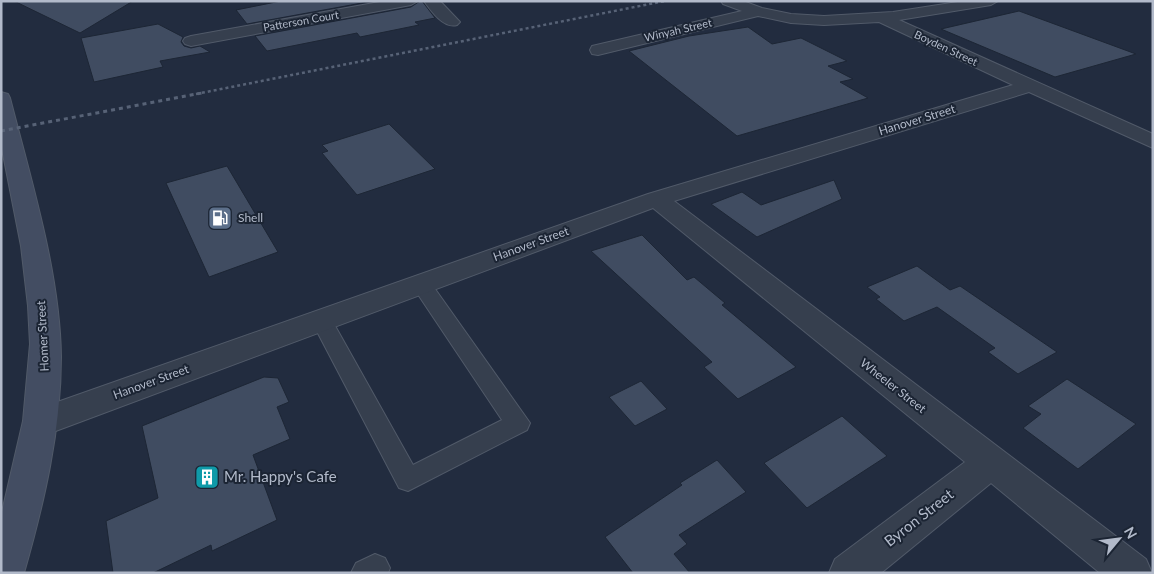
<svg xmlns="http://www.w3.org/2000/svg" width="1154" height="574" viewBox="0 0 1154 574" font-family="Lato,sans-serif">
<rect width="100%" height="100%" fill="#222c3f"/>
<g fill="#404c61" stroke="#1d2635">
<path d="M14,1H133L80,33Z"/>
<path d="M281,1H373L247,24L236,10Z"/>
<path d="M420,1H422L435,18L415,22L419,25L360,37L357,33L267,51L255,36L411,7Z"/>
<path d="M1019,11L1136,54L1055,77L941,29Z"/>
<path d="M158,24L183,37L181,42L184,46L191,48L200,46L210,52L160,61L163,67L94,82L81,38Z"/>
<path d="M748,27L772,44L801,38L847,61L828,66L853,79L840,82L868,98L737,136L629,51L689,36Z"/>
<path d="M389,124L435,169L357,195L322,153L328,151L322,145Z"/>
<path d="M227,166L278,252L209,277L166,183Z"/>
<path d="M834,180L842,199L757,237L711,204L742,192L761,205Z"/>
<path d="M642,235L687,280L694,277L725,303L722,305L796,367L738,399L704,367L712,362L591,251Z"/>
<path d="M917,266L950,290L960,286L1057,352L1018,374L988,352L995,348L937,307L904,321L876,299L880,297L867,287Z"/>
<path d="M264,377L278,378L289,402L277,407L290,439L253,455L277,520L212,551L211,545L153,573H113L106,521L158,498L142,426Z"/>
<path d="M1067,379L1136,424L1078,469L1023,428L1041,414L1028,406Z"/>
<path d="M641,381L667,409L635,426L609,397Z"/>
<path d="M842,416L887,456L807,508L764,463Z"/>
<path d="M717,460L746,492L679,535L687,544L674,554L690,573H633L605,537L682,485L680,483Z"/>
</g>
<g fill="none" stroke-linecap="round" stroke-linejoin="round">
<g stroke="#515a69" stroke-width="2">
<g id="lane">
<path d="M421,278L428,279L530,423L527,430L408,491L399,488L311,320L315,315L322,313L329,315L413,465L502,420L411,284L414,279Z"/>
<path d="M375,554L385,558L390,568L388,573H351L356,563Z"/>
</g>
</g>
<g stroke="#515a69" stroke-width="2">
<g id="street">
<path d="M385,1H418L411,5L191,46L185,44L183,41L185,38L191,36Z"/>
<path d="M424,1H440L460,22L457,25C444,29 431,11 424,1Z"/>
<path d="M721,1H743L762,8L791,14L824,16L893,12L964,1H998L991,5L899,20L1153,134V148L1029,92L674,201L1146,559L1152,573H1100L991,483L881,573H829L835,559L965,462L653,208L53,432L41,435L29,432L24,422L29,412L648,194L1013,85L879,22L824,25L791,23L758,16L598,55L592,54L590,50L592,46L742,11L723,4Z"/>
</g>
</g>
<g stroke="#515a69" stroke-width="2">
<path id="secondary" d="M1,92L8,94L10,98C31,180 60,273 61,357C61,431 44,503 24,573H1V516L23,421L30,344L28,306L21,246L1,144Z"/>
</g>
<use href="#lane" fill="#363f4e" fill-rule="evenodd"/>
<use href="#street" fill="#363f4e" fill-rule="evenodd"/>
<use href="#secondary" fill="#434d62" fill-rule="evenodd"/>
<path stroke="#576276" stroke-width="2.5" stroke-dasharray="3 3" stroke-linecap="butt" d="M196,94L665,1"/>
<path stroke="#576276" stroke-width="3" stroke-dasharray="4 4" stroke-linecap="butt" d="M1,131L202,93"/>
</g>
<defs>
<g id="fuel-square" transform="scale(1.25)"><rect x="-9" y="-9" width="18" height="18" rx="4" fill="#5c6f8a" stroke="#1b2433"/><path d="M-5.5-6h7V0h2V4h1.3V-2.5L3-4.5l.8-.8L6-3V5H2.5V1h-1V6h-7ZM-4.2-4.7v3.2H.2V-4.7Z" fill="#fff"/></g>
<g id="building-square" transform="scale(1.25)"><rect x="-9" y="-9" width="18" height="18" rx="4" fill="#0f9aa8" stroke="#1b2433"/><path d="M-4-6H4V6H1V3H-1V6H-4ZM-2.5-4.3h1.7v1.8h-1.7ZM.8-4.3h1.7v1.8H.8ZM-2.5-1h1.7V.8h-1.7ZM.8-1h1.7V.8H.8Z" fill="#fff"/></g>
</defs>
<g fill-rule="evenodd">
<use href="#fuel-square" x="220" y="218"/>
<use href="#building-square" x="207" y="477"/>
</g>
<g text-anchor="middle" stroke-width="4" stroke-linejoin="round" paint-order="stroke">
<g font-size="11" fill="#b2baca" stroke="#1b2433">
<text transform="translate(301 21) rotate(-10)" y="4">Patterson Court</text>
<text transform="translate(678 30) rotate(-13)" y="4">Winyah Street</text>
<text transform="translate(946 48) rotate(25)" y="4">Boyden Street</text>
</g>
<g font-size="12" fill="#b2baca" stroke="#1b2433">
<text transform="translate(917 120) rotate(-17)" y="4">Hanover Street</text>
<text transform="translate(531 244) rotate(-20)" y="4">Hanover Street</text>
<text transform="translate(43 336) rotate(-93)" y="4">Homer Street</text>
<text transform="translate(151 382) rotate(-20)" y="4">Hanover Street</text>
<text transform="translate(893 386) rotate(38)" y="4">Wheeler Street</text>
</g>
<g font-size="12" fill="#b2baca" stroke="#1b2433" text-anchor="start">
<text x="238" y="222">Shell</text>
</g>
<g font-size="15" fill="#b2baca" stroke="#1b2433" text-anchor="start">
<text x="224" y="482">Mr. Happy's Cafe</text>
</g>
<g font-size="15" fill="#b2baca" stroke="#1b2433">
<text transform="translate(919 518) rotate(-38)" y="5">Byron Street</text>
</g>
</g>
<rect width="1154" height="574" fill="none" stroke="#b2baca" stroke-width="5"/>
<g transform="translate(1119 539) rotate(61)" stroke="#1b2433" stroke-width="4" paint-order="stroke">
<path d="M0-4L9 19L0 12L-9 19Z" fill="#b2baca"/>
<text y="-8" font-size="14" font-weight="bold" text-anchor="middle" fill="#b2baca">N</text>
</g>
</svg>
